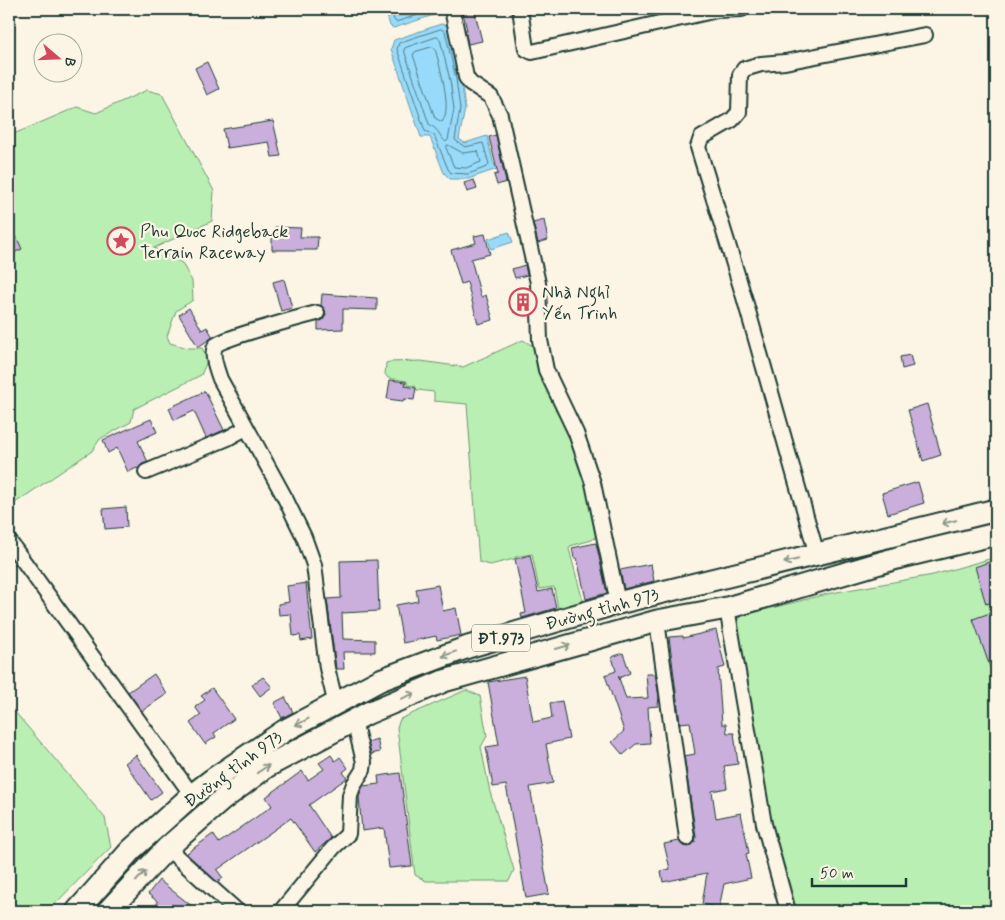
<svg xmlns="http://www.w3.org/2000/svg" width="1005" height="920" viewBox="0 0 1005 920" font-family="Mynerve,sans-serif">
<rect width="100%" height="100%" fill="#fcf5e5"/>
<filter id="ink" filterUnits="userSpaceOnUse"><feTurbulence type="fractalNoise" baseFrequency=".02" numOctaves="2"/><feDisplacementMap in="SourceGraphic" scale="10" xChannelSelector="R" yChannelSelector="G"/><feConvolveMatrix kernelMatrix="1 2 1 2 8 2 1 2 1" color-interpolation-filters="sRGB"/></filter>
<g filter="url(#ink)">
<g fill="#b9efb2" stroke="#6c9673">
<path d="M147,90L162,94L214,191L212,221L154,248L182,263L192,281L193,300L176,311L167,336L170,343L188,348H202L208,359L201,375L134,409L131,422L100,439L92,451L9,507V136L77,107L96,113Z"/>
<path d="M523,340L533,346L557,405L583,475L598,533L592,540L570,546L569,549L584,605L559,614L554,587L539,589L532,554L515,557L514,559L490,565L479,562L467,404L434,401V392L417,390L415,386L407,385V381L388,378L385,374L386,363L390,362L421,361L463,367Z"/>
<path d="M996,557V911H794L769,823L736,627L740,616L831,593L933,575Z"/>
<path d="M466,690L480,696L487,736L481,747L490,792L514,870L509,881H426L415,875L397,728L400,719Z"/>
<path d="M9,705L105,818L111,847L48,911H9Z"/>
</g>
<g fill="#98dafa" stroke="#689bab">
<path d="M385,9H445L443,12L394,28L390,26Z"/>
<path d="M441,24L448,25L461,79L465,109L459,139L465,143L487,136L493,162L497,169L468,179H450L444,173L430,137H421L391,49L394,40Z"/>
<path d="M509,232L513,242L491,249L488,239Z"/>
</g>
<g fill="none" stroke-linecap="round" stroke-linejoin="round">
<g stroke="#4f7c83" stroke-width="1">
<path d="M391,9L394,20L396,22L436,9"/>
<path d="M441,29L445,31L456,79L460,109L455,140L465,147L483,143L489,164L487,167L468,174L451,173L448,169L434,135L425,131L397,49L399,43Z"/>
<path d="M437,37L440,39L450,80L454,109L448,140L446,142C438,136 442,132 429,124L404,50L405,48Z"/>
<path d="M432,47L435,48C439,65 453,108 442,122L435,118L413,55L415,52Z"/>
<path d="M448,145L463,153L478,151L481,162L466,168L454,167L446,148Z"/>
</g>
</g>
<g fill="#caaedc" stroke="#1f3d34">
<path d="M462,9H474L482,41L468,44L465,30H467Z"/>
<path d="M207,62L219,89L207,95L195,68Z"/>
<path d="M273,121L281,156L272,157L269,142L227,148L223,129Z"/>
<path d="M496,135L506,182L497,185L494,175L498,174L489,137Z"/>
<path d="M474,180L477,189L467,192L464,183Z"/>
<path d="M544,220L548,240L538,243L533,223Z"/>
<path d="M275,227L301,228L300,237H318L317,250H272V237H275Z"/>
<path d="M485,234L490,254L471,259L481,297L486,295L493,320L478,324L467,282L461,284L451,250L476,243L474,236Z"/>
<path d="M16,236L22,249L9,255V240Z"/>
<path d="M525,265L527,275L515,278L512,269Z"/>
<path d="M284,279L292,308L281,311L273,282Z"/>
<path d="M530,292V307L514,313L509,299Z"/>
<path d="M322,294L377,298V310L343,309V329L318,330V322L323,320L326,315L325,310L321,306Z"/>
<path d="M189,308L202,330L207,327L213,337L198,347L179,315Z"/>
<path d="M910,355L913,366L902,369L900,357Z"/>
<path d="M390,380L406,382L405,386L416,388L414,400L404,399L403,401L387,399Z"/>
<path d="M205,391L224,430L206,438L194,411L174,420L169,408Z"/>
<path d="M927,404L941,455L923,461L908,410Z"/>
<path d="M151,419L157,432L138,441L148,462L142,464L138,469L137,468L128,472L117,448L108,453L103,440Z"/>
<path d="M918,482L924,503L888,514L882,493Z"/>
<path d="M126,507L127,527L105,529L103,509Z"/>
<path d="M596,543L607,593L586,599L577,558H574L572,548Z"/>
<path d="M530,555L538,592L552,589L556,608L522,618L521,614L526,613L515,559Z"/>
<path d="M377,560L379,611L342,613L343,639L375,640V652H343L344,669H336L327,599L341,598L340,561Z"/>
<path d="M989,562L996,586V601L986,604L975,567Z"/>
<path d="M651,564L654,581L624,589L620,570Z"/>
<path d="M306,583L312,639L301,641L300,635L293,636L291,614L279,615L278,604L289,602L287,586Z"/>
<path d="M438,585L443,611L456,608L461,635L437,640L436,636L403,643L396,605L418,601L416,589Z"/>
<path d="M990,613L994,623L991,624L996,641V681H995L973,619Z"/>
<path d="M716,630L725,667L718,669L722,724H726L727,733H734L738,764L724,766L727,788L712,791L716,818L741,813L749,853L746,854L751,878L724,884L719,908L702,904L707,873L663,882L661,871L670,869L664,844L679,841L683,846L689,847L695,842L696,837L684,756L695,754L690,722L680,723L669,637L683,636V638Z"/>
<path d="M623,653L630,673L619,678L618,675L626,699L648,698L646,674H655L659,696L658,706L648,707L650,743L636,744L623,755L612,742L624,731L605,675L616,671L612,657Z"/>
<path d="M154,674L167,694L142,711L128,692Z"/>
<path d="M525,676L533,722L552,718L550,703L562,701L569,739L546,744L553,783L530,787L549,894L526,898L506,785L493,787L486,747L499,745L488,682Z"/>
<path d="M263,677L272,687L260,696L252,685Z"/>
<path d="M212,688L234,719L214,733L216,737L205,744L190,723L201,715L195,707L205,700L201,696Z"/>
<path d="M285,697L293,712L282,718L274,703Z"/>
<path d="M377,739L380,752L371,754L368,742Z"/>
<path d="M136,755L162,792L151,800L125,763Z"/>
<path d="M331,755L335,761L340,757L348,768L343,772L347,778L309,805L331,838L315,852L291,818L217,870L223,878L217,882L188,855L187,853L213,834L219,843L272,806L266,797L302,771L308,780L324,769L319,763Z"/>
<path d="M400,773L412,866L389,868L384,828L362,831L359,797L363,786L379,784L378,776Z"/>
<path d="M159,880L169,888L198,911H151L158,902L148,894Z"/>
</g>
<g fill="none" stroke-linecap="round" stroke-linejoin="round">
<g stroke="#1f3d34" stroke-width="18">
<g id="street">
<path d="M452,9L466,77L470,83L491,97L500,115L538,283L540,340L546,370L576,433L593,483L618,603"/>
<path d="M520,9L526,49L532,52L717,10L742,9"/>
<path d="M317,313C305,316 220,339 216,345C210,353 217,370 220,379L284,496L304,537L314,565L327,668L336,705"/>
<path d="M146,472L228,438L246,428"/>
<path d="M9,541L192,795"/>
<path d="M817,555L744,297L698,147L701,138L732,120L739,112L740,75L744,69L761,64L785,62L925,35"/>
<path d="M727,608L764,824L788,911"/>
<path d="M657,621L687,838"/>
<path d="M167,848L237,911"/>
<path d="M281,911L333,848L348,834L350,795L354,784L363,770L364,762L354,720"/>
</g>
</g>
<g stroke="#1f3d34" stroke-width="25">
<g id="primary">
<path d="M77,911L131,850L192,795L213,779L284,731L380,680L468,647L618,603L996,510"/>
<path d="M108,911L167,848L222,800L266,767L368,713L444,681L657,621L727,608L897,558L996,534"/>
</g>
</g>
<use href="#street" stroke="#fcf5e5" stroke-width="14"/>
<use href="#primary" stroke="#fcf5e5" stroke-width="21"/>
</g>
<defs><path id="oneway-shaft" d="M-6 0H5M1.5-3L5.5 0L1.5 3" fill="none" stroke-width="1.6" stroke-linecap="round" stroke-linejoin="round" transform="scale(1.25)"/></defs>
<g stroke="#8e998c">
<use href="#oneway-shaft" transform="translate(949 522) rotate(166)"/>
<use href="#oneway-shaft" transform="translate(791 561) rotate(166)"/>
<use href="#oneway-shaft" transform="translate(563 647) rotate(-16)"/>
<use href="#oneway-shaft" transform="translate(449 654) rotate(159)"/>
<use href="#oneway-shaft" transform="translate(408 696) rotate(-23)"/>
<use href="#oneway-shaft" transform="translate(302 722) rotate(153)"/>
<use href="#oneway-shaft" transform="translate(263 769) rotate(-34)"/>
<use href="#oneway-shaft" transform="translate(141 876) rotate(-47)"/>
</g>
</g>
<defs>
<g id="sight-ring" transform="scale(1.4375)"><circle r="9.5" fill="#fcf5e5" stroke="#d1495b" stroke-width="1.5"/><path d="M0-6L1.8-2.2L6-1.7L2.9 1.2L3.7 5.4L0 3.3L-3.7 5.4L-2.9 1.2L-6-1.7L-1.8-2.2Z" fill="#d1495b"/></g>
<g id="building-ring" transform="scale(1.4375)"><circle r="9.5" fill="#fcf5e5" stroke="#d1495b" stroke-width="1.5"/><path d="M-4-6H4V6H1V3H-1V6H-4ZM-2.5-4.3h1.7v1.8h-1.7ZM.8-4.3h1.7v1.8H.8ZM-2.5-1h1.7V.8h-1.7ZM.8-1h1.7V.8H.8Z" fill="#d1495b"/></g>
</defs>
<g fill-rule="evenodd">
<use href="#sight-ring" x="121" y="241"/>
<use href="#building-ring" x="523" y="302"/>
</g>
<g text-anchor="middle" stroke-width="4.5" stroke-linejoin="round" paint-order="stroke">
<rect fill="#fcf5e5" stroke="#617469" stroke-width="1" x="472" y="624.5" width="58" height="27" rx="4"/>
<g font-size="16" font-weight="bold" fill="#1f3d34">
<text x="501" y="644">ĐT.973</text>
</g>
<g font-size="18" fill="#1f3d34" stroke="#fcf5e5" text-anchor="start">
<text x="140" y="237">Phu Quoc Ridgeback<tspan x="140" dy="21">Terrain Raceway</tspan></text>
<text x="542" y="298">Nhà Nghỉ<tspan x="542" dy="21">Yến Trinh</tspan></text>
</g>
<g font-size="18" fill="#1f3d34" stroke="#fcf5e5">
<text transform="translate(602 609) rotate(-15)" y="6">Đường tỉnh 973</text>
<text transform="translate(233 769) rotate(-36)" y="6">Đường tỉnh 973</text>
</g>
</g>
<rect width="1005" height="920" fill="none" stroke="#fcf5e5" stroke-width="30"/>
<rect x="15" y="15" width="975" height="890" fill="none" stroke="#1f3d34" stroke-width="2" filter="url(#ink)"/>
<g transform="translate(58 58) rotate(109)"><circle r="24" fill="#fcf5e5" stroke="#a4ab9e"/>
<path d="M0-4L9 19L0 12L-9 19Z" fill="#d1495b"/>
<text y="-8" font-size="14" font-weight="bold" text-anchor="middle" fill="#1f3d34">B</text>
</g>
<path d="M812 878v8h94v-8" fill="none" stroke="#1f3d34" stroke-width="2.5"/>
<text x="820" y="878" font-size="15" fill="#1f3d34" stroke="#fcf5e5" stroke-width="4" paint-order="stroke">50 m</text>
</svg>
